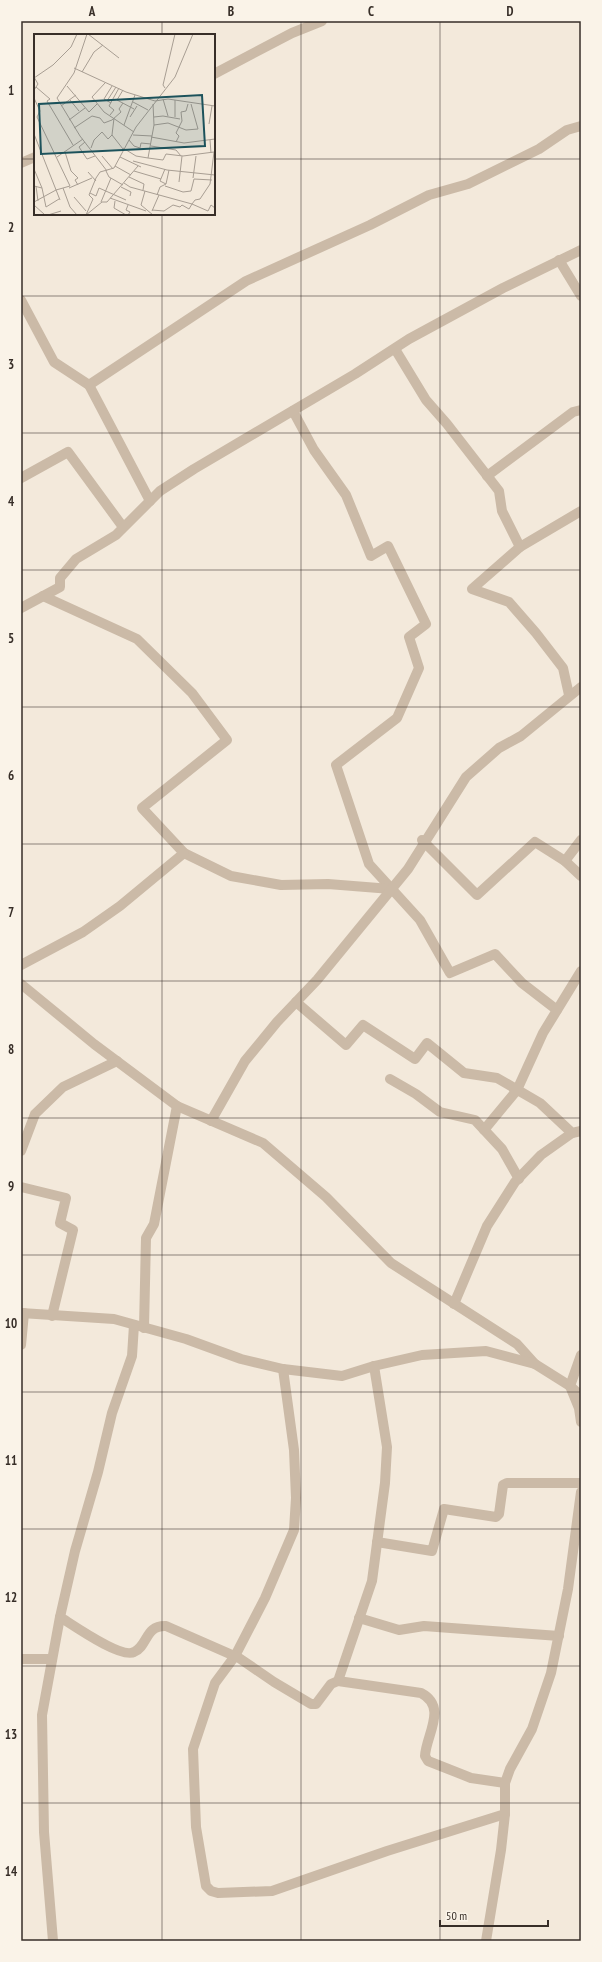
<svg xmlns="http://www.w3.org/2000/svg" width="602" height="1962" viewBox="0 0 602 1962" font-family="'PT Sans Narrow',sans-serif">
<rect width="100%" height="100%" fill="#f3e9db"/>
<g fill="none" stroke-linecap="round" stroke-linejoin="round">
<g stroke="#cbbaa7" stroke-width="10">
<path d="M214,74L292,33L322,21"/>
<path d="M21,163L35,157"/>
<path d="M559,260L581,296"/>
<path d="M21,300L54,362L89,385L150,501"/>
<path d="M395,349L426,400L447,424L499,491L502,511L520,547"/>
<path d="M89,385L246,281L370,225L429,195L468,184L539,149L567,130L581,126"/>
<path d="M293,411L314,450L346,495L371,556L388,546L426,624L409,637L419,668L397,718L336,765L369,864L420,920L450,973L495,954L522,983L557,1010"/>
<path d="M487,476L573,412L581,410"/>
<path d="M21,478L68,452L123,527"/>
<path d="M21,608L60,587V578L76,559L116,535L160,491L194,469L355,374L409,339L503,288L581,250"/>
<path d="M569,695L563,668L536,633L509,602L472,589L520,547L581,511"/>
<path d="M422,840L477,895L535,842L565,861L581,876"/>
<path d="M184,853L231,876L281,885L328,884L391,889"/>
<path d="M565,861L581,840"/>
<path d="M21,965L83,932L120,906L184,853L142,808L227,740L192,693L137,639L43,596"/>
<path d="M21,984L94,1044L177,1106L263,1143L326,1197L391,1263L517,1344L535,1364L570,1386L581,1396"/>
<path d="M296,1002L346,1045L363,1025L415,1059L427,1043L464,1073L497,1078L540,1103L572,1133L581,1131"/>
<path d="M390,1079L416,1094L440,1112L475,1120L502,1149L519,1179"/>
<path d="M211,1121L245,1061L277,1022L317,980L408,869L466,777L499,748L521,736L581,687"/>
<path d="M484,1130L517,1090L543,1033L581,971"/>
<path d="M21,1151L35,1114L63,1087L117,1061"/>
<path d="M21,1187L66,1198L60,1223L73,1230L52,1316"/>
<path d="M454,1304L487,1226L515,1182L541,1155L572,1133"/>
<path d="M21,1313L114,1319L186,1339L241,1359L283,1369L342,1376L374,1366L422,1355L486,1351L535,1364"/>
<path d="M144,1328L146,1238L154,1224L177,1106"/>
<path d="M21,1345L24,1313"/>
<path d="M581,1355L570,1386L579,1408L581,1422"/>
<path d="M283,1369L294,1450L296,1498L294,1530L265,1598L235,1656L215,1683L193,1749L196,1827L206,1886L211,1891L218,1893L272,1891L387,1851L505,1814"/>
<path d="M377,1542L432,1551L444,1509L496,1517L499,1514L503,1485L507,1483H581"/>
<path d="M60,1617C73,1625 121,1659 134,1652C148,1646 145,1625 166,1626L239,1658L274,1682L311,1704H316L331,1684L338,1681L421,1693C448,1707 426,1735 425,1756L428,1761L471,1778L505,1783"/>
<path d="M359,1618L399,1630L424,1626L559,1636"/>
<path d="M21,1659H52"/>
<path d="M338,1681L372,1581L385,1483L387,1447L374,1366"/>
<path d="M53,1941L44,1832L42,1715L60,1617L75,1551L98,1472L112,1413L132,1356L134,1325"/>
<path d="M486,1941L501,1850L505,1814V1783L510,1769L532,1729L551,1673L568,1589L581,1492"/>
</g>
</g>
<path fill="none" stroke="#372e28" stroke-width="1" stroke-opacity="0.55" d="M162,21V35M301,21V1941M440,21V1941M21,159H35M214,159H581M162,214V1941M21,296H581M21,433H581M21,570H581M21,707H581M21,844H581M21,981H581M21,1118H581M21,1255H581M21,1392H581M21,1529H581M21,1666H581M21,1803H581"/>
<g transform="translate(34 34)">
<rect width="181" height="181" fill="#f3e9db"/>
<path fill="none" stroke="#a89e93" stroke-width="1" d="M53,0L40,39L23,64L46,102L73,137M54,0L85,24M40,34L92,58L121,67L134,65L181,72M48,38L60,18L69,11M0,44L19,31L37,13L43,0M71,49L58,63L70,78L100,98M33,52L55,78L63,70M2,53L16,65L13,67L39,111M131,54L129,51L141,0M0,56L4,50L0,43M89,56L83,66L100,75M0,64L6,77L3,83L36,152L22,156L0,168M129,65L134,82M36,66L45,77M73,67L82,53M99,68L114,76M77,69L70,65L78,52M119,70L120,91L114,124L129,126L132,120L149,122L180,118M27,72L42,61M76,81L80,76L75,72L85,54M96,83L103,72M120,83L129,82L146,85M141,83V66M35,86L51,74M175,90L178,72M90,91L101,61M120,91L134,89L152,96L164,95L157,70M40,94L58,82L66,84L70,89L78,86L87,78L85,75L89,69M0,100L26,166M78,101L80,84M99,101L118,102M117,103L150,109L181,105M95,106L100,112L106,114L107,109L117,110M176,106L177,119M51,108L45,113L53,125L61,122M142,108L145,102L142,99L148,87L147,78L152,77L154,70M117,112L142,116L147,122M57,114L60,106L68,98L74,105L78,101L89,115M89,114L102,122L114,124M31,118L37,137L44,144L41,146L44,151M68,122L79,135M23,123L49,105M86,123L107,133M99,127L133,136L181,141M81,132L97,141M0,135L8,154M131,135L126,147L132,150M72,137L75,143L89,151M100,137L127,145M54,138L62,147M95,143L110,150L109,156M159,144L162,122M145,148L148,122M90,149L96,153L158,170L161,166L166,165L176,150L180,118M0,152L8,154L12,173L25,165M2,152L4,167M131,152L149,158L157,157L160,145L178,146M87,153L97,158L96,162M29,154L36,173L43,181M35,154L58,144M111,157L107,171L119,181M56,159L62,162L65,154L92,166M123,161L126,153L132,150L135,136M40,163L52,177M76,164L112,177M81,167L80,174L92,181M67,168L77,144M0,171L11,181M94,171L92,176L96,178L94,181M118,176L130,177L139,171L146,173L148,171L155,175L158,170L174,177L177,171L181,174M118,177L125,161M14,181L27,177M52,181L59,165L55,161L62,144L66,138L80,134L102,93L141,43L159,0M52,181L68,168H73L104,132"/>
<path fill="#1c525b" fill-opacity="0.15" stroke="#1c525b" stroke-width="2" d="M168,61L171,112L7,120L5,70Z"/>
<rect width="181" height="181" fill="none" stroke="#372e28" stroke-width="2"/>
</g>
<rect width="602" height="1962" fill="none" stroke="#faf3e8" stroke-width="44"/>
<path d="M440 1920v6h108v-6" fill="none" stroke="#372e28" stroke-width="2"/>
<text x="446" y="1920" font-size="12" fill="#372e28" stroke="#faf3e8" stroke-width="3" paint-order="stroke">50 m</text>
<rect x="22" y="22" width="558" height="1918" fill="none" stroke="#372e28" stroke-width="1.5"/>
<g font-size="13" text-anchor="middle" font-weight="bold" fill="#372e28">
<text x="92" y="16">A</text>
<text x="231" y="16">B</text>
<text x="371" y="16">C</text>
<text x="510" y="16">D</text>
<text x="11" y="95">1</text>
<text x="11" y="232">2</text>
<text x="11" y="369">3</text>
<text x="11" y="506">4</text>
<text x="11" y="643">5</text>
<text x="11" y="780">6</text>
<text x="11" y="917">7</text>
<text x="11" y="1054">8</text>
<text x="11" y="1191">9</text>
<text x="11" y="1328">10</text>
<text x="11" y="1465">11</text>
<text x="11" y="1602">12</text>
<text x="11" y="1739">13</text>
<text x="11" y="1876">14</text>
</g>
</svg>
